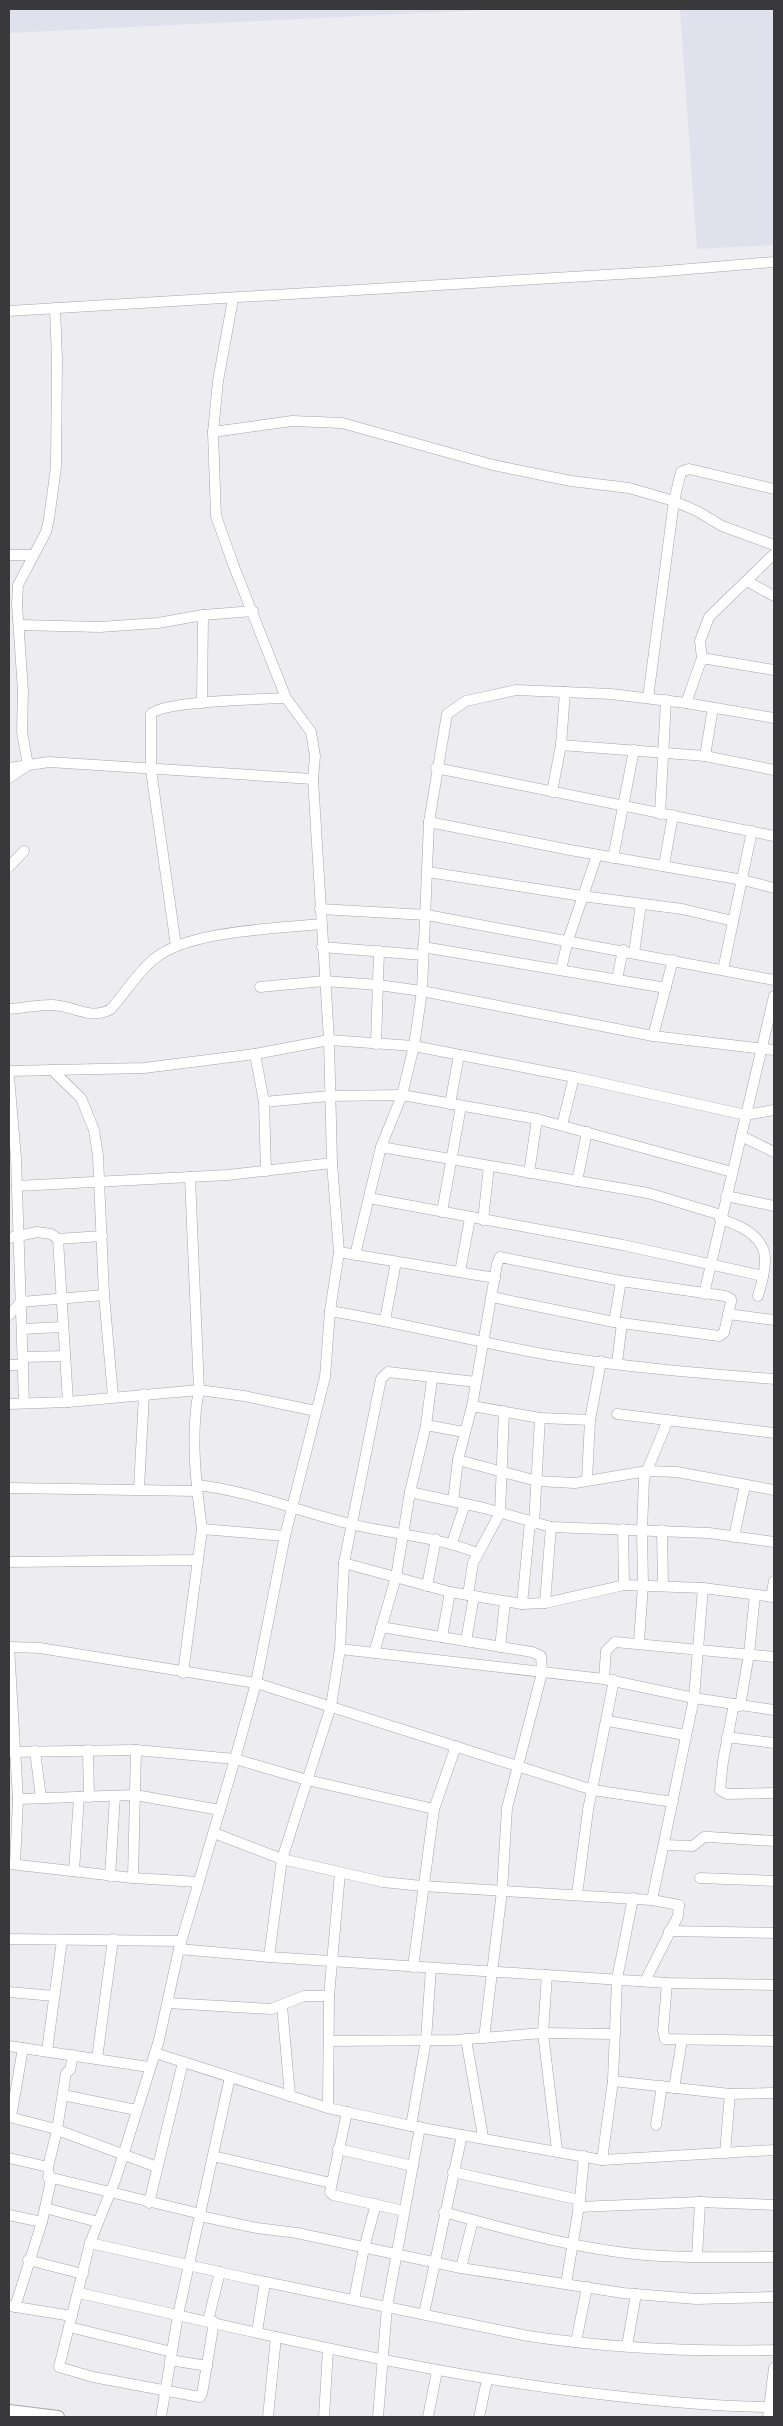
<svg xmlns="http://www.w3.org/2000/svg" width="783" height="2426" viewBox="0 0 783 2426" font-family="'DejaVu Sans',sans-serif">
<rect width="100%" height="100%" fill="#ececf1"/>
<g fill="#e1e1ed">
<path d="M9,9H505L9,33Z"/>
<path d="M680,9H774V245L697,249Z"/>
</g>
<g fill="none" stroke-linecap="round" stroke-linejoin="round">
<g stroke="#a5a5aa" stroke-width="11">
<g id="minor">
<path d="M9,311L654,272L774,262"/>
<path d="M213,432L292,421L342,423L493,465L571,481L629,488L674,501L697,511L722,526L774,545"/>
<path d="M9,555H32"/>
<path d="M747,581L774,596"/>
<path d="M20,625L100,627L158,623L203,615L253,611"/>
<path d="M702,658L774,670"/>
<path d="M648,698L674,501L681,472L689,469L774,489"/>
<path d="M202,703L203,615"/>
<path d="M686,703L702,658L700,641L709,617L774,554"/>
<path d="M561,745L565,692"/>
<path d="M705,756L713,708"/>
<path d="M9,768L49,762L313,779"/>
<path d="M436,768L774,836"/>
<path d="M9,778L28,765L22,732L23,691L17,604L18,585L46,532L49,519L56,467L57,359L55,308"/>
<path d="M552,792L561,745L705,756L774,770"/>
<path d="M660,814L666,700"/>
<path d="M429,822L570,850L743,880L774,888"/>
<path d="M613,858L634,750"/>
<path d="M664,865L673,815"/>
<path d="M9,867L24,851"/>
<path d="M428,872L582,896L682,909L733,921"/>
<path d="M320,909L427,915L774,980"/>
<path d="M176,946L151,770V714C163,701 263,699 286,698"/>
<path d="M322,947L423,955"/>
<path d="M423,947L666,988"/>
<path d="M634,953L641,904"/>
<path d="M561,969L568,940L597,855"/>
<path d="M723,970L752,831"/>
<path d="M617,979L623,950"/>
<path d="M260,987L324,981L378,985L422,991L653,1036L774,1050"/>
<path d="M9,1009C23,1008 37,1005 51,1005C73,1005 91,1021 111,1009C125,993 138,972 154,959C189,930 276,929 321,924"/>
<path d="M653,1036L673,960"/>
<path d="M376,1044L379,951"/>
<path d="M255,1054L264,1102"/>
<path d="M52,1070L81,1098L94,1130L98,1156L104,1295L113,1396"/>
<path d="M9,1071L144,1068L255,1054L329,1040L414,1046L574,1077L746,1115L774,1110"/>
<path d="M9,1077L16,1158L24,1403"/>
<path d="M450,1104L459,1055"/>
<path d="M562,1125L574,1077"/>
<path d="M741,1136L774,1152"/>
<path d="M381,1147L648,1193L721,1215"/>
<path d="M266,1171L264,1102L329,1096L402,1095L537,1119L732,1172"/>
<path d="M529,1173L537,1119"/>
<path d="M190,1177L199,1390C190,1434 196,1484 202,1529"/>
<path d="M577,1181L587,1132"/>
<path d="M17,1186L228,1175L332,1163"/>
<path d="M726,1196L774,1206"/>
<path d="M369,1198L623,1245L763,1276"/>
<path d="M442,1212L461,1106"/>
<path d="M720,1219C740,1225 766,1236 765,1261C765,1273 761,1285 758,1296"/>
<path d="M483,1220L489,1166"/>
<path d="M9,1238L37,1232L51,1234L58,1239L102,1236"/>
<path d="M58,1239L68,1402"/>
<path d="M339,1252L495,1278"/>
<path d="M355,1255L381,1147L402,1095L414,1046L422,991L429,822L447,714L466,701L516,690L611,694L686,703L774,718"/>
<path d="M460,1272L470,1218"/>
<path d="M704,1294L774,996"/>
<path d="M330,1311C403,1323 475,1342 549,1355C623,1367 699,1373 774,1379"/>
<path d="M728,1314L774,1320"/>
<path d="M9,1315L21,1302L104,1295"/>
<path d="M385,1320L396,1262"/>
<path d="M614,1322L621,1281"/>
<path d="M22,1329L62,1327"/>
<path d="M23,1357L65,1356"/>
<path d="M617,1363L622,1323"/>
<path d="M9,1365H23"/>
<path d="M9,1404L68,1402L199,1390L244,1396L316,1411"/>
<path d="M472,1406L540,1418L590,1420L601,1361"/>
<path d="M617,1414L774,1433"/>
<path d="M426,1425L464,1432"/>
<path d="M458,1460L537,1481L575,1483L647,1471L677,1472L774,1490"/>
<path d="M587,1480L590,1420"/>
<path d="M197,1485C250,1491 300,1512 351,1524C394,1535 436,1536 477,1553"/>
<path d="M9,1488L197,1491"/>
<path d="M139,1489L144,1394"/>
<path d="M410,1492L484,1508L551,1527L709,1533L774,1542"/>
<path d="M453,1501L458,1460L472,1406L497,1264L500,1257L621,1281L725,1296L731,1299V1302L724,1333L719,1336L614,1322L492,1297"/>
<path d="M534,1524L540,1418"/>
<path d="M623,1529L624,1585"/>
<path d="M662,1530L663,1586"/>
<path d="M734,1537L745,1485"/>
<path d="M452,1543L465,1504"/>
<path d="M9,1562L198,1560"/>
<path d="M344,1563L450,1592L522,1604L545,1603L624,1585L703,1588L774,1597"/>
<path d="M427,1586L436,1539"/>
<path d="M468,1595L473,1563L500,1513L504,1411"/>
<path d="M771,1597L774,1581"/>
<path d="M545,1603L551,1527"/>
<path d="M522,1604L530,1522"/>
<path d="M381,1627L532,1652L541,1656L542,1673L507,1808L502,1891L484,2038"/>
<path d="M442,1637L450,1592"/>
<path d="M466,1641L474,1596"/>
<path d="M639,1642L643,1585L642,1530L644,1478L668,1420"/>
<path d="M9,1647L40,1648L256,1683L593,1790L673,1802"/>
<path d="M9,1647L18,1799L15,1864"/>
<path d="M500,1647L505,1602"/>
<path d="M340,1649L604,1679L694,1698L774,1710"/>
<path d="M374,1653L396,1577L410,1492L426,1425L432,1379"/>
<path d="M183,1673L202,1529L285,1536"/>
<path d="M604,1679L606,1651L615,1642L774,1657"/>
<path d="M734,1704L723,1761L720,1790L727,1794L774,1793"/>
<path d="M740,1706L749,1654L755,1595"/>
<path d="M608,1721L685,1735"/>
<path d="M727,1737L774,1743"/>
<path d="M88,1750L89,1797"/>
<path d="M35,1751L41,1798"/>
<path d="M9,1752L136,1750L235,1759L307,1780L434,1809"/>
<path d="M18,1799L135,1795L220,1810"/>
<path d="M214,1833L282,1859L383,1882L422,1886L652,1900L679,1905L678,1916L645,1981"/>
<path d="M664,1845L693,1846L704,1837H709L774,1841"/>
<path d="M10,1864L133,1878L198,1882"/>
<path d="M74,1871L79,1797"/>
<path d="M110,1876L115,1796"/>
<path d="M133,1878L136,1750"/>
<path d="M700,1878L774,1881"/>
<path d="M577,1895L588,1810L614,1680"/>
<path d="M652,1900L694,1698L703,1588"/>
<path d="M669,1931L774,1933"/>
<path d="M9,1939L181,1941"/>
<path d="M179,1949L269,1957L667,1983L774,1985"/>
<path d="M269,1957L282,1859L331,1706L340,1649L344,1563L381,1379L388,1372L476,1382"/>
<path d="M413,1967L434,1809L456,1746"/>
<path d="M547,1975L543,2033L557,2150"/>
<path d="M667,1983L663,2031L665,2039L774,2041"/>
<path d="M9,1992L54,1996"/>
<path d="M168,2003L271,2009L304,1996H329"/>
<path d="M282,2006L290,2096"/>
<path d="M466,2039L483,2137"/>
<path d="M329,2041L456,2040L543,2033L615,2034"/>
<path d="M9,2046L149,2067"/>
<path d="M47,2051L62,1940"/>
<path d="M155,2053L328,2108L411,2126L602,2160L774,2150"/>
<path d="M97,2059L113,1939"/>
<path d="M613,2081L730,2094L774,2093"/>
<path d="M674,2088L682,2040"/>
<path d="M63,2095L136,2110"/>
<path d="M328,2108L329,1996L340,1873"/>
<path d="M347,2112L330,2192L333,2195L404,2211"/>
<path d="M9,2117L52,2128L157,2167"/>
<path d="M11,2117L23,2048"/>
<path d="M656,2125L662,2086"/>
<path d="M411,2126L426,2040L431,1968"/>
<path d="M338,2149L413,2166"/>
<path d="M725,2153L730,2094"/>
<path d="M213,2156L331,2183"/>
<path d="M9,2158L48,2167"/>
<path d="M602,2160L613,2081L617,1979L633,1898"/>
<path d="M453,2172L580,2200"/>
<path d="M48,2177L201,2214"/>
<path d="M149,2203L183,2062"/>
<path d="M578,2207L700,2202L774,2205"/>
<path d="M45,2208L98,2222"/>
<path d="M444,2212C502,2228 559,2244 618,2252C670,2259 723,2257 774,2257"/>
<path d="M9,2215L42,2222"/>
<path d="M200,2216L257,2228L297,2233L461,2268L623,2293L696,2299L774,2297"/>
<path d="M90,2243L246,2278L528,2336C609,2348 692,2352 774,2350"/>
<path d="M697,2257L700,2202"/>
<path d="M28,2260L83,2274"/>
<path d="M461,2268L473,2220"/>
<path d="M566,2284L580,2200L584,2156"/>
<path d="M79,2293C257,2332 434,2377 616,2396C668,2402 722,2407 774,2407"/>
<path d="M354,2300L364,2248L376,2204"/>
<path d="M10,2306L72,2316"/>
<path d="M15,2307L42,2222L50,2185L48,2167L57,2130L66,2073L70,2070L73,2055"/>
<path d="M424,2314L462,2135"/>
<path d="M208,2321L220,2272"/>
<path d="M214,2322L202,2394L200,2397L93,2377L59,2367L90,2243L116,2178L159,2040L179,1949L235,1759L256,1683L285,1536L325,1377L330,1311L339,1252L332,1163L329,1040L313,779L315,756L311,732L286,698L233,564L216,516L213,432L218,381L233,299"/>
<path d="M69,2327L172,2352"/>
<path d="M257,2332L265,2282"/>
<path d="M576,2342L587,2287"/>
<path d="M627,2346L636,2294"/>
<path d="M170,2360L207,2366"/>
<path d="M161,2417L178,2315L230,2077"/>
<path d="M268,2417L276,2337"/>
<path d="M324,2417L328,2349"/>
<path d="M378,2417L387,2307L420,2127"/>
<path d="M428,2417L437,2371"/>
<path d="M479,2417L487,2380"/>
<path d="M768,2417L774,2368"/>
</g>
</g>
<g stroke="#a5a5aa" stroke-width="14">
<path id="tertiary" d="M9,2411L58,2417"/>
</g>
<use href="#minor" stroke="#fff" stroke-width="10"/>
<use href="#tertiary" stroke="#fff" stroke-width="12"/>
</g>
<rect width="783" height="2426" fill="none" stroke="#39393b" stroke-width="20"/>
</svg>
